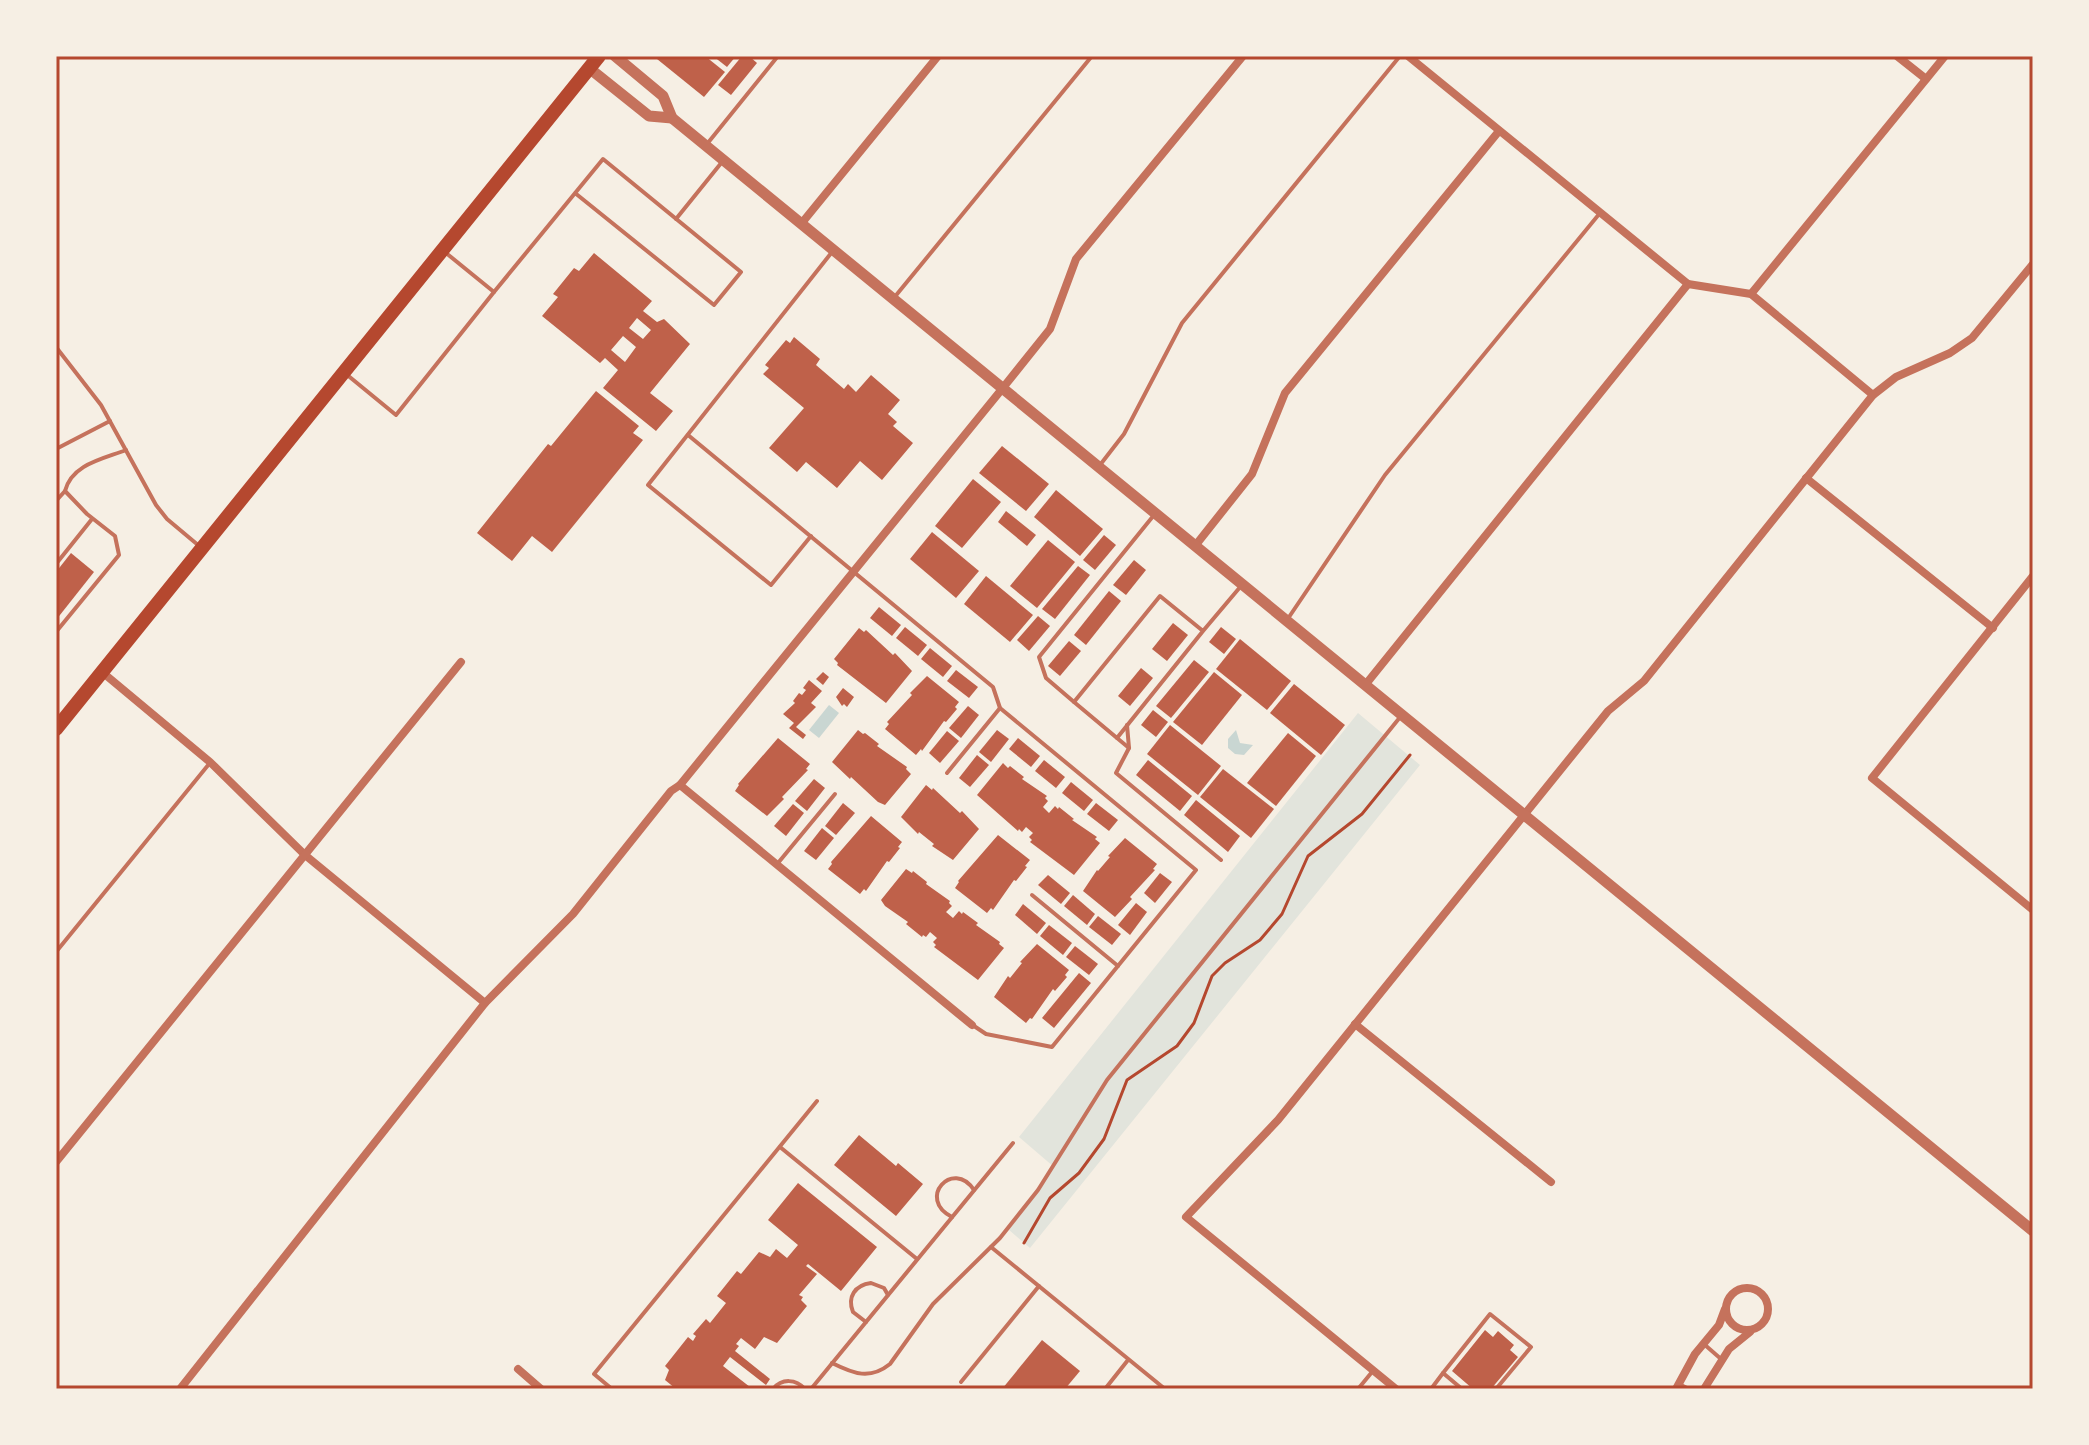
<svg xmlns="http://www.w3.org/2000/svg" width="2089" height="1445" viewBox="0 0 2089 1445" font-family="Karla,sans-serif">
<rect width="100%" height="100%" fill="#f6efe4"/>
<path fill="#e2e4dc" d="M1358,713L1420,765L1030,1248L1008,1229L1054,1167L1019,1137Z"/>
<g fill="#c9d6d2">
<path d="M829,705L839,713L819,738L809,730Z"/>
<path d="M1236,730L1240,743L1253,745L1244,755L1235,754L1228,748V739Z"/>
</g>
<g fill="#bf614a" fill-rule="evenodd">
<path d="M660,56H705L725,72L704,97L657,59Z"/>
<path d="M713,56H736L727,67Z"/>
<path d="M742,56H749L757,63L731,95L718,85Z"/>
<path d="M594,253L652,301L643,311L657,322L664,319L690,344L650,393L673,411L656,431L603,388L618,370L605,358L600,363L542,316L558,297L553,294L574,268L579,271ZM637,318L651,330L643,339L629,328ZM623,336L636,347L625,362L611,350Z"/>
<path d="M794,337L820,359L816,365L844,389L848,384L856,392L871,375L900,400L888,414L897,422L893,426L913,443L882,480L860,461L837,488L806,462L797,472L769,448L804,408L763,374L769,368L765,365L786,340L790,343Z"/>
<path d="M596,391L639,426L633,433L643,440L552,552L532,536L512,561L477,533L548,444L551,446Z"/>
<path d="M1002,446L1049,484L1026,511L979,473Z"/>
<path d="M973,479L1001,502L962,548L935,526Z"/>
<path d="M1056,490L1103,529L1080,556L1034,517Z"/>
<path d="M1006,511L1036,535L1027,546L998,522Z"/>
<path d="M932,532L979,571L956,598L910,559Z"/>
<path d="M1104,535L1116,545L1095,570L1083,560Z"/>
<path d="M1048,540L1075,562L1037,608L1010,586Z"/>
<path d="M71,553L94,572L56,620V572Z"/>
<path d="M1134,560L1146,570L1126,595L1113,585Z"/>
<path d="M1078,566L1090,575L1055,619L1042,609Z"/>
<path d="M986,576L1033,615L1010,642L964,604Z"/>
<path d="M1109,591L1121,601L1086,645L1074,635Z"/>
<path d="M879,607L901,625L892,636L870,618Z"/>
<path d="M1038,616L1050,626L1029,651L1017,640Z"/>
<path d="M1173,623L1188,635L1167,661L1152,649Z"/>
<path d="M905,627L927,645L918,656L896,638Z"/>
<path d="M1221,627L1236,639L1224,654L1209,642Z"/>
<path d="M859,628L864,632L866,630L893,655L895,653L912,671L886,703L837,665L838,663L834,659Z"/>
<path d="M1240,639L1291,681L1267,710L1216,669Z"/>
<path d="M1069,641L1081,651L1060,676L1048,666Z"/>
<path d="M930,648L952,666L943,677L921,659Z"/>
<path d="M1194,660L1209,672L1171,718L1156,706Z"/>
<path d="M1141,668L1153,678L1130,706L1118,696Z"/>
<path d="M956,670L978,687L969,698L947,681Z"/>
<path d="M823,672L829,677L823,685L816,679Z"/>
<path d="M1214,672L1242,695L1202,745L1173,722Z"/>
<path d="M927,676L959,702L955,707L957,709L946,722L944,721L922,751L921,749L916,755L885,729L889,724L887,722L912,695L910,693Z"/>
<path d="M809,680L822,691L811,703L816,707L796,727L806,735L803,739L789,728L794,723L783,714L795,703L793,701L799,693L802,695L806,690L803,688Z"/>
<path d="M1294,684L1345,725L1321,755L1270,713Z"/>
<path d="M843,688L854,697L847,707L844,704L842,706L836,697Z"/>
<path d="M968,706L979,715L961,738L949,728Z"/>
<path d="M1153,710L1168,722L1156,737L1141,725Z"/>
<path d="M1170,725L1221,766L1198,795L1147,754Z"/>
<path d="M858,730L863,734L865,733L879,744L877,746L907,767L906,769L911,774L885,805L878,802L851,777L850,779L832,762Z"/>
<path d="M997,730L1009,739L991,762L979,752Z"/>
<path d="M947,731L959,741L940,763L929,753Z"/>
<path d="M1288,733L1316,756L1276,806L1247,783Z"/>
<path d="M778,738L810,764L806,769L808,770L782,797L784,799L767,816L735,791L739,785L738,784Z"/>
<path d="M1018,738L1040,756L1031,767L1009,749Z"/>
<path d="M977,755L989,765L970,787L959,778Z"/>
<path d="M1044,760L1065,777L1056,788L1035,771Z"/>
<path d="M1148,760L1192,796L1180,811L1136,775Z"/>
<path d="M1003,763L1008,768L1010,766L1024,777L1022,779L1047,796L1045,798L1048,801L1043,807L1049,813L1055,806L1058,809L1059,807L1074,819L1072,820L1097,837L1095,839L1100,843L1074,875L1030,842L1032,840L1029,837L1033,833L1026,827L1022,832L1019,829L1018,831L977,795Z"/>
<path d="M1223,769L1274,809L1251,838L1200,797Z"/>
<path d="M814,779L825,788L807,811L795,801Z"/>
<path d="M1071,782L1093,800L1084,811L1062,793Z"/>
<path d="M926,785L932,790L933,788L960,813L962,811L979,829L953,860L932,846L934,844L919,832L918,834L901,817Z"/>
<path d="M1196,800L1240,836L1228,852L1184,815Z"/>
<path d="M843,803L855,813L836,835L825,826Z"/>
<path d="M1096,803L1118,820L1109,831L1087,814Z"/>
<path d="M793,804L804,813L786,836L774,826Z"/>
<path d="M871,816L902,842L898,847L900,848L889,862L887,861L866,891L864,889L860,894L828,869L832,864L831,862Z"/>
<path d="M822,828L834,838L816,860L804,851Z"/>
<path d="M998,835L1030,860L1025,866L1027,867L1016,881L1014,880L993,910L991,908L987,913L955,888L959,882L958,881Z"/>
<path d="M1125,838L1157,864L1153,869L1155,870L1130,897L1132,899L1115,917L1083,891L1097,870L1098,871L1110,857L1108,856Z"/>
<path d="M906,869L912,873L913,871L927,882L926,884L950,901L949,903L952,906L946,912L953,918L959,911L962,914L963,912L978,923L976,925L1000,942L999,944L1004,948L978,980L934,947L936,945L933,942L937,938L930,932L926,937L923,935L922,937L906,924L908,922L885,906L881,900Z"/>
<path d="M1160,873L1172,882L1155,903L1144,893Z"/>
<path d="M1048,875L1070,893L1061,904L1038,885Z"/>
<path d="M1073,895L1095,914L1087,925L1064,906Z"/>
<path d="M1136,903L1147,912L1130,935L1118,925Z"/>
<path d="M1023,904L1046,923L1037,934L1015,915Z"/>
<path d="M1098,916L1121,934L1112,945L1089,927Z"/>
<path d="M1049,925L1072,943L1063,955L1040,936Z"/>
<path d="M1037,944L1069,970L1065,975L1067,977L1055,991L1053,989L1032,1019L1030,1018L1026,1023L994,997L1008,976L1010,978L1022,963L1020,962Z"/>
<path d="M1075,946L1098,964L1089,975L1066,957Z"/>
<path d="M1079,973L1091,983L1054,1028L1042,1018Z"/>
<path d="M859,1135L896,1166L898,1163L923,1184L896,1216L834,1165Z"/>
<path d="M798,1183L877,1247L841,1291L808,1264L806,1266L817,1274L799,1295L803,1297L801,1300L807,1306L777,1343L764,1337L755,1349L741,1338L736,1344L739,1346L735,1351L770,1379L766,1385L730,1357L723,1366L750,1387L748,1389H676L665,1380L669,1370L665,1366L688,1337L693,1341L696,1336L693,1334L706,1319L710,1323L726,1303L717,1296L737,1271L741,1274L759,1252L770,1257L776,1249L787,1258L798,1245L768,1220Z"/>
<path d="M1485,1330L1493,1337L1498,1331L1514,1345L1510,1350L1518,1357L1491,1389H1473L1452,1371Z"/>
<path d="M1042,1340L1080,1371L1065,1389H1002Z"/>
</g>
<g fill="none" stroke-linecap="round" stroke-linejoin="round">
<path stroke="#b5482f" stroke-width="3" d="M1024,1243L1050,1198L1079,1173L1104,1139L1127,1080L1177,1046L1194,1023L1212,976L1225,963L1260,940L1282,914L1308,856L1362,814L1410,755"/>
<g stroke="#c5725c" stroke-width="4">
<path d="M707,144L778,56"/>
<path d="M676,219L722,162"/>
<path d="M446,253L494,292L603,159L741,272L714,305L575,193"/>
<path d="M893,299L1092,56"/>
<path d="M56,347L101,405L156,505L167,519L198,545"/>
<path d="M346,374L396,415L494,292"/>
<path d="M688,435L993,687L1000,708L1196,870L1052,1047L986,1034L974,1026"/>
<path d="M56,449L110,421"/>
<path d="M1100,465L1124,434L1182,323L1400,56"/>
<path d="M56,501L65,491"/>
<path d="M811,536L771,585L648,485L832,252"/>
<path d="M56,564L92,519"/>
<path d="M1287,620L1385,475L1600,213"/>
<path d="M1203,631L1117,738L1074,702L1160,596L1203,631L1241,586"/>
<path d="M56,632L119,555L115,536L87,514L65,491C72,464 103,459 126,450"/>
<path d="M1074,702L1046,678L1039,657L1154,515"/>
<path d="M1127,725L1129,748L1116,773L1221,860"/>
<path d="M1117,738L1129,748"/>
<path d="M947,773L1000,708"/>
<path d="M778,863L835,794"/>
<path d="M1032,895L1118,966"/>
<path d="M56,952L209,764"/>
<path d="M780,1147L917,1259"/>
<path d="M952,1217C916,1199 953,1158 974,1190"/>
<path d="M991,1247L1165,1389"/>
<path d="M866,1322L853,1312C847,1297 855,1285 871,1283L884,1288L888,1295"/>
<path d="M1705,1345L1721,1359"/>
<path d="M832,1363C854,1374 870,1380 890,1364L933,1304L1000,1238L1038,1190L1107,1080L1401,716"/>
<path d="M1443,1373L1490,1314L1531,1347L1496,1389"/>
<path d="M961,1382L1039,1286"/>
<path d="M1681,1385L1689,1389"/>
<path d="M612,1389L594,1374L817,1101"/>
<path d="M773,1389C782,1378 796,1379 805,1389"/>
<path d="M811,1389L1013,1143"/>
<path d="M1105,1389L1128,1360"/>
<path d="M1358,1389L1372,1372"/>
<path d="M1431,1389L1443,1373L1462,1389"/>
</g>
<g stroke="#c5725c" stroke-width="8">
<path d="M1408,56L1688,284L1751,294L1873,395"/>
<path d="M1897,56L1926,79"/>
<path d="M801,224L938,56"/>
<path d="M1751,294L1945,56"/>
<path d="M1806,478L1993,628"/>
<path d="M1195,546L1252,474L1285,393L1499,131"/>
<path d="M2033,576L1872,778L2033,910"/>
<path d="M102,672L210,762L305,855L485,1003"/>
<path d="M1366,684L1688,284"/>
<path d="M680,785L972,1025"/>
<path d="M1355,1024L1551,1182"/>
<path d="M56,1162L461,662"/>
<circle cx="1747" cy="1309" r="21"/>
<path d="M518,1369L541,1389"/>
<path d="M180,1389L485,1003L573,914L671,791L680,785L1002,389L1050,329L1076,259L1243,56"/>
<path d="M1396,1389L1186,1217L1278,1120L1608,711L1644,681L1873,395L1896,377L1950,353L1972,338L2033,264"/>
<path d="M1676,1389L1695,1354L1719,1325L1725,1309"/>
<path d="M1704,1389L1729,1349L1750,1332"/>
</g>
<g stroke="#c5725c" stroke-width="11">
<path d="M615,56L663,96L672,118L2033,1231"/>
<path d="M589,68L649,116L672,118"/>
</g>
<path stroke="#b5482f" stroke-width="14" d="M56,729L599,56"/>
</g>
<rect width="2089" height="1445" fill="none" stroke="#f6efe4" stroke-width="116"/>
<rect x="58" y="58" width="1973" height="1329" fill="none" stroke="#b5482f" stroke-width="3"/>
</svg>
